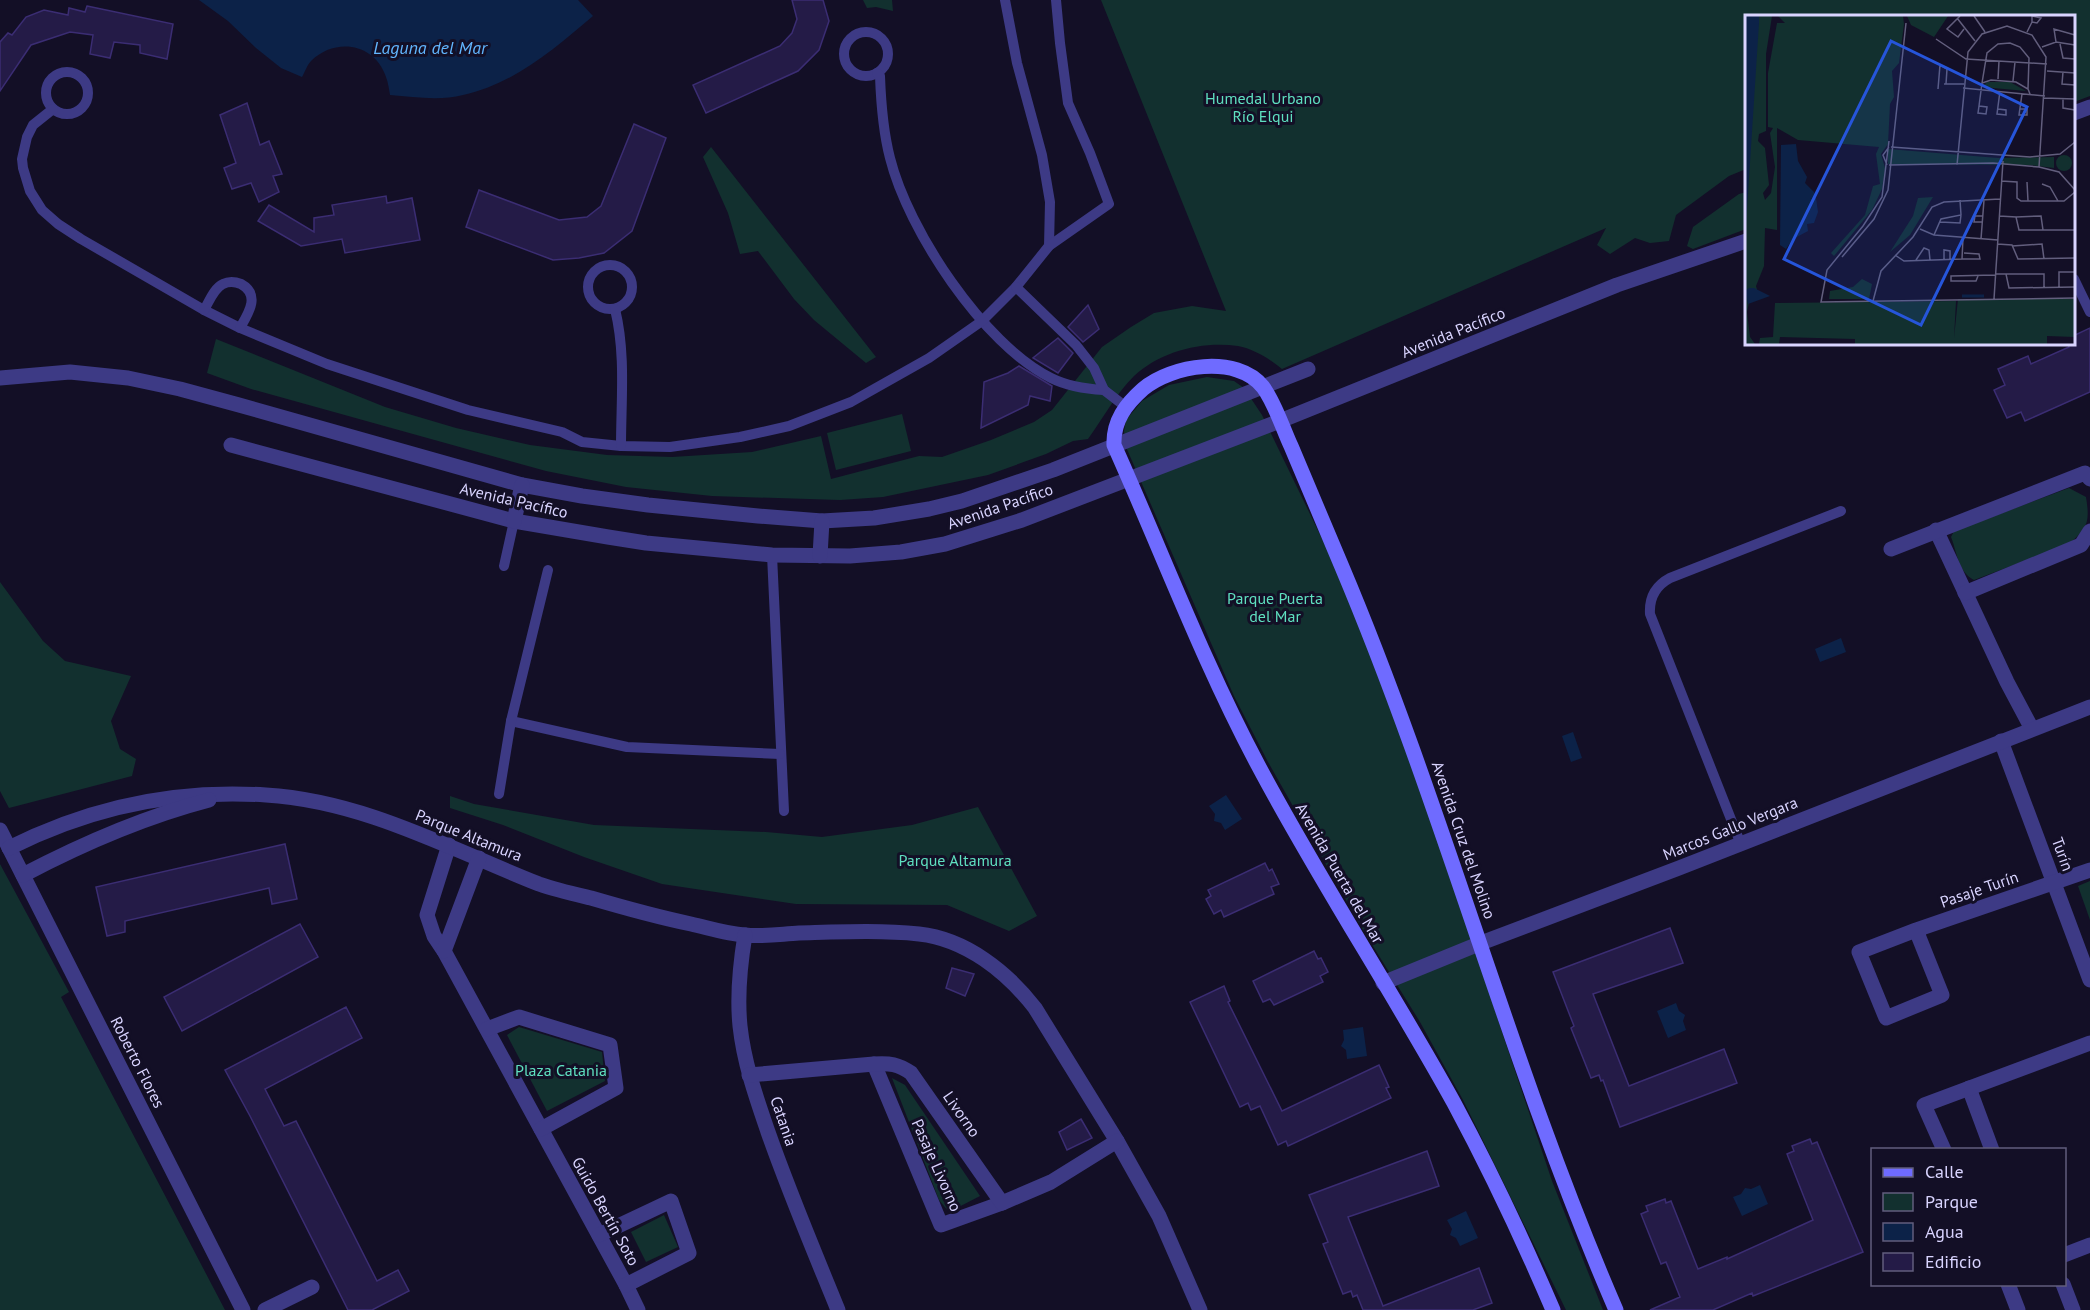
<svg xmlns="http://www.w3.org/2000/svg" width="2090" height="1310" viewBox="0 0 2090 1310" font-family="'PT Sans',sans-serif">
<rect width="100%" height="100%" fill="#130f26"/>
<g fill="#12302f">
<path d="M863,0H892L893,11L876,7L867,8Z"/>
<path d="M1101,0H2090V96L2074,102V16H1746V169L1729,176L1676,215L1669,241L1650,243L1635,238L1610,254L1597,245L1606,228L1282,369C1270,359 1254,349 1238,346C1202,341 1161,351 1134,376C1115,395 1104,417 1088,439L1073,441L1046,454L988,475L883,497L840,500L712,496L626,487L546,471L251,389L207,373L216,339L385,407L456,428L530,445L607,455L672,457L752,452L821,436L831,479L919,456L942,457L991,440L1034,422L1052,410L1102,347L1131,327L1154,313L1192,306L1226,311Z"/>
<path d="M711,147L876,357L866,363L814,320L794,299L758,251L740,254L728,213L703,157Z"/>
<path d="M1746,192V229L1693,249L1687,246L1693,227L1739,194Z"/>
<path d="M1207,377L1234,381L1244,388L1262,415L1342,580L1448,862L1500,1026L1552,1181L1603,1310H1566L1463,1100L1420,1022L1363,930L1268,762L1234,696L1126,447L1124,431L1126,420L1142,401L1169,385Z"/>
<path d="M902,414L911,451L836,470L827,433Z"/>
<path d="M2069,488L2086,497C2090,522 2088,527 2069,544L1974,580C1958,572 1957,552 1951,537L1954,531Z"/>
<path d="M0,582L43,641L65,661L131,676L111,721L120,749L136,759L132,776L9,808L0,791Z"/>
<path d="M450,796L474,804L594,825L766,832L822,837L912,825L978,807L1037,916L1009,931L947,905L796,904L662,884L584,857L503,825L450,808Z"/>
<path d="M0,864L69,992L61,997L225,1310H0Z"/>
<path d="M2090,881V920L2078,886Z"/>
<path d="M519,1027L602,1052L605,1081L547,1111L507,1035Z"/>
<path d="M892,1078L905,1085L980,1196L949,1212L939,1200Z"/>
<path d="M664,1215L678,1247L646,1262L631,1232Z"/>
</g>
<g fill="#0c2248">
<path d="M199,0H578L593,16C554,49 514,84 463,95C440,101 414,97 390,95C389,89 388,82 386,77C375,43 335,37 311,61C307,65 305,72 302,77L281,68L256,48L228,21Z"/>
<path d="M1841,638L1846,652L1820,662L1815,649Z"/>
<path d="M1573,732L1582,758L1571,762L1562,736Z"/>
<path d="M1226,795L1242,819L1225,830L1221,823L1214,821L1215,814L1209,806Z"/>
<path d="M1676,1003L1679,1011L1685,1015L1683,1021L1686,1030L1668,1038L1657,1011Z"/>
<path d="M1363,1027L1367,1056L1347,1059L1346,1050L1341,1046L1344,1040L1343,1030Z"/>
<path d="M1760,1185L1768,1204L1742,1216L1733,1197L1741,1194L1745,1188L1751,1189Z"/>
<path d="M1466,1211L1478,1238L1460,1246L1456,1238L1450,1235L1452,1229L1447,1220Z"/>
</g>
<g fill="#241b47" stroke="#3b2d73" stroke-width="1.5">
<path d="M792,0H823L829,21L819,50L798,71L706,113L693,85L780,46L792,33L797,19Z"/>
<path d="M87,6L173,24L167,59L140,53V45L114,42L110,58L90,54L93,35L70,32L31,45L0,91V42L8,33L12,35L26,17L44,10L68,15L69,8L85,12Z"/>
<path d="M247,103L260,145L269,141L282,174L273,176L279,192L259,202L251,183L232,189L224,168L236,163L220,115Z"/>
<path d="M634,124L666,138L632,231L604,253L579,258L553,260L466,227L479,190L559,220L587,217L601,206Z"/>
<path d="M386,196L387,203L412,198L420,240L345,253L342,239L301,246L258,221L269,205L314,232V218L334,215L332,205Z"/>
<path d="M1088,305L1099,329L1083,342L1068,327Z"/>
<path d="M2090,328V392L2025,421L2021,412L2007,418L1994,390L2005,385L1998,369L2028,356L2031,364L2069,347L2068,344H2073V336Z"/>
<path d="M1058,338L1073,353L1058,373L1033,358Z"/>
<path d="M1019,366L1052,386L1050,401L1030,396L1028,405L981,428L984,382L1008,373Z"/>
<path d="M285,844L297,899L272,904L269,888L125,921V932L107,936L96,887Z"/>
<path d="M1265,863L1269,871L1272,869L1279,884L1271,887L1274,894L1224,917L1221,910L1214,914L1206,899L1211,896L1208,890Z"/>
<path d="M300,924L318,957L182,1031L164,997Z"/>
<path d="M1670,928L1683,963L1593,994L1629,1086L1724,1049L1737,1083L1620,1127L1603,1080L1601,1081L1599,1075L1591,1078L1571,1028L1574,1026L1553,972Z"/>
<path d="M1314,951L1318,959L1321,958L1328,972L1320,976L1323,982L1274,1005L1270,999L1263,1002L1253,981Z"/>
<path d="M952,968L974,974L965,996L946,988Z"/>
<path d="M1224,986L1230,1001L1228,1002L1282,1111L1379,1065L1389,1087L1386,1088L1391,1098L1288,1146L1286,1141L1278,1145L1260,1106L1251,1110L1248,1103L1240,1107L1190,1002Z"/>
<path d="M346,1007L362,1038L265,1089L284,1126L296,1121L377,1281L398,1270L409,1291L372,1310H348L250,1116L225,1070Z"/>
<path d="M1081,1119L1092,1138L1067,1150L1059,1132Z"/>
<path d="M1810,1139L1812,1144L1817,1142L1863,1252L1753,1296L1752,1293L1713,1310H1650L1680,1297L1666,1262L1661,1264L1641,1214L1648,1211L1646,1206L1665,1199L1666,1203L1671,1201L1698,1269L1727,1257V1259L1813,1220L1787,1154L1794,1151L1792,1146Z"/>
<path d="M1427,1151L1439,1186L1348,1217L1383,1306L1479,1268L1492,1303L1473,1310H1363L1357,1295L1353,1297L1351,1291L1343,1294L1323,1244L1328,1242L1309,1195Z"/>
</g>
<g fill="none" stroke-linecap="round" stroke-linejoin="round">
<g stroke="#3d3a85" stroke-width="10">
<path d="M1005,0L1017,63L1042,155L1050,202L1049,246"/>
<circle cx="866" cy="54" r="22"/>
<circle cx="67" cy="93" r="21"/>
<path d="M877,73L880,76C881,104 883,131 890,158C908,230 983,344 1051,378C1067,386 1086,389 1104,390"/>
<path d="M53,109L33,125L27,137L22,159L23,168L30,191L42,210L58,224L81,239L204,310L240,328L327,364L468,410L562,432L582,442L621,446L670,447L740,437L789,426L851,402L929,358L982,321L1016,287L1049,246L1109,204L1090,153L1068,103L1060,43L1056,0"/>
<circle cx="610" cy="287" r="22"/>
<path d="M2074,279L2090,312"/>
<path d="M1016,287L1076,345L1094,368L1104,390L1126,407"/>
<path d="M615,309C626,354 621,400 621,446"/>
<path d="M204,310C209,302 214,288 223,284C229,281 236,282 241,284C261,295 248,314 240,328"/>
<path d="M772,555L784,811"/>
<path d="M504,566L514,521"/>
<path d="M511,721L627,747L780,754"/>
<path d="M499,794L511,721L548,570"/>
<path d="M1740,842L1650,614C1649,598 1655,586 1670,578L1841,511"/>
</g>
<g stroke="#3d3a85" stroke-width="15">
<path d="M2074,113L2090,107"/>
<path d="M0,378L70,372L128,378L180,389L239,405L522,485L582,496L648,505L758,516L822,521L874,518L929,509L962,501L1053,470L1308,369"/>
<path d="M231,445L514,521L608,537L646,543L772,555L850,556L901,552L945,544L1022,520L1280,421L1617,285L1746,241"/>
<path d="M514,521L522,485"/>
<path d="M1936,530L2007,682L2032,729"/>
<path d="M1891,549L2085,473L2090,479"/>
<path d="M820,556L822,521"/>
<path d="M1965,593L2081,545L2090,531"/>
<path d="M2001,741L2090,980"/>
<path d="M0,830L243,1310"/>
<path d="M449,845L427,915L434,936L444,951L626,1285L638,1310"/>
<path d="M9,848C90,807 175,789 266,795C364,801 450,849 539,884C556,890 574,894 591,898C625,908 658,917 691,924C709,928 727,934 745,935C762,937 781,934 799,933C838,932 880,930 919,934C966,939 1007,972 1035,1008L1117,1141L1159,1216L1200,1310"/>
<path d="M23,875C82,844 144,817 209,800"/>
<path d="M1916,930L1942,995L1886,1018L1859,952L1916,930L2090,870"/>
<path d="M745,935C740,965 737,996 740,1026C744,1063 756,1097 768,1132C789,1192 814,1251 838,1310"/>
<path d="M444,951L479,858"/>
<path d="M1383,983L1481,943L1679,868L2090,707"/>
<path d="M487,1029L519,1017L610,1045L616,1088L541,1129"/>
<path d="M874,1064L941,1225L1002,1203"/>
<path d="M749,1075L874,1064C890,1063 898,1064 911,1073L1002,1203L1051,1182L1117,1141"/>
<path d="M1969,1088L1992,1150"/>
<path d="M1944,1150L1924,1105L2090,1043"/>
<path d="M599,1235L671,1201L689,1253L626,1285"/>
<path d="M2064,1255L2090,1245"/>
<path d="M2008,1284L2018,1310"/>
<path d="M2063,1284L2073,1310"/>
<path d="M265,1310L312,1287"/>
</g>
<path stroke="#6f6bff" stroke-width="15" d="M1553,1310C1523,1240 1490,1170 1454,1103C1391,989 1319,880 1258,765C1203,662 1162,552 1114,445C1113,421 1126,404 1143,389C1171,365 1237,354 1263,387C1275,403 1283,429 1291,446C1308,487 1325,527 1342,567C1445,811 1511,1068 1616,1310"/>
</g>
<g text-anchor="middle" stroke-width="6" stroke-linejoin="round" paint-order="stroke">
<g font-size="16" fill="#5fe0c0" stroke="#130f26">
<text x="1263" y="104">Humedal Urbano<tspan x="1263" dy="18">Río Elqui</tspan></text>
<text x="1275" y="604">Parque Puerta<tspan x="1275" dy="18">del Mar</tspan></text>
<text x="955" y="866">Parque Altamura</text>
<text x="561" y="1076">Plaza Catania</text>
</g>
<g font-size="16" fill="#d9d4ff" stroke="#130f26">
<text transform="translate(1453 332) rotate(-22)" y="6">Avenida Pacífico</text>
<text transform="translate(514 500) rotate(13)" y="6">Avenida Pacífico</text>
<text transform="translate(1000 506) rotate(-19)" y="6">Avenida Pacífico</text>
<text transform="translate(1730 828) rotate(-22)" y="6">Marcos Gallo Vergara</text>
<text transform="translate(469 835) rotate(22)" y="6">Parque Altamura</text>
<text transform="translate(1464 840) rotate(71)" y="6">Avenida Cruz del Molino</text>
<text transform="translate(2063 854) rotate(70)" y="6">Turín</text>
<text transform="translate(1340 873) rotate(60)" y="6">Avenida Puerta del Mar</text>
<text transform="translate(1979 889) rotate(-19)" y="6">Pasaje Turín</text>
<text transform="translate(138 1062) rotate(63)" y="6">Roberto Flores</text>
<text transform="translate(962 1114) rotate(55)" y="6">Livorno</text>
<text transform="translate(784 1121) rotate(71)" y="6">Catania</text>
<text transform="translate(937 1165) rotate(66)" y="6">Pasaje Livorno</text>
<text transform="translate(606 1211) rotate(61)" y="6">Guido Bertín Soto</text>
</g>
<g font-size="18" font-style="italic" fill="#62b6ff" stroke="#130f26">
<text x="430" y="54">Laguna del Mar</text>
</g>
</g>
<g transform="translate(1745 15)">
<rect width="330" height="330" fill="#130f26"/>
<path d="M8,1H27L21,39V116L14,119L13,126L20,133L24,170L18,178L20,185L26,178L30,152L25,118L28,113L23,112V58L32,8H40L33,1H158L159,9L154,48L147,56L149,82L145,89L143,129L136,139L140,153L137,174L127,195L89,241L86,238L120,200L128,171L135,169L131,139L134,132L53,125L32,113V215L20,213L19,251L11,271L13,278L5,283L2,297L5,322L10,329H0V32ZM162,1H203L189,22L166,10ZM242,67H265L281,76L237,72ZM143,134L253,143L309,142V153L284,150L143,149ZM311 148a8 8 0 1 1 16 0a8 8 0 1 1-16 0ZM188,182L165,220L145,237L168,201L173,183ZM117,264L127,269L124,284H84L85,276L108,272ZM213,284H330V322L302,321V329H110V324L35,322L34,329H14L15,323L28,322L30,288L211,286L209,323Z" fill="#12302f"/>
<path d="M0,1H14V8L0,225ZM51,129L53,146L62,162L60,168L69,177L71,182L65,184L71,183L73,197L69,208L62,209L63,216L48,224L41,234L35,230L36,130ZM4,273H9L25,281L3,289L0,276Z" fill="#0c2248"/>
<path fill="none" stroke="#0c2248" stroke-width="3" d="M217,281H239"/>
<path fill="none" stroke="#625e7d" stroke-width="1.5" d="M215,1L202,14L213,22L219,14M229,1L240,17M212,3L230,26M282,17L287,7L292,8L296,3L287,1V7M191,24L221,44L302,49M311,27L309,14L330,20M315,29L318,43L330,44M297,32L311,27L330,30M302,56L330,58M318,57L317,69L330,70M253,64L254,46M268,66L270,47M237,68L242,38L253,29L265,28L275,32L284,43L283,74M199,69H219M218,73L300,81M193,74L195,50L202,54L201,69M299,83L330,84M318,84V93L330,95M234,91L242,92L241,99L233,98L234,91L237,68L246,65L271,67L283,74L285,79M253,94L261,95V100L252,99L255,76M275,94H282V100H274L277,79M144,126L137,182L118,211L82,255L76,287L330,283M146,132L285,142L315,139L330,127M142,150L138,140L144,132M144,150L248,148L294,152L314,157L330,175M212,150L223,37L237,19L262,11L287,20L301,42L294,152M256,166L272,167V183L276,186H319L330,177M282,167L283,186M297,169L305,172L313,186M254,201L271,202L274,215H330M271,202L296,201L298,215M195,207L215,208L216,200M237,207H229L230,201H238M175,214L189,220L253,225M189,220L196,204L216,200L215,185M236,224L239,185M252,229L267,230L273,244L330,243M267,231L297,229L299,244M150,240L159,246L217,244L218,223M97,242L129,204L143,175L161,8M199,244V235L205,236V244M217,244H235L234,239L219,238M171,245L179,233L184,235L185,245M250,259H261L264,273L330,272M261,259H299V273M233,261L231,266H206V261L250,260M314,272V257H330M249,284L258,146M128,286L136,256L168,222L187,192L199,187L255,184"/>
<path fill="#2655da" fill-opacity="0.15" stroke="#2655da" stroke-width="3" d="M146,26L282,92L176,310L39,244Z"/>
<rect width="330" height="330" fill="none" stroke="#d9d4ff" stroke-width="3"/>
</g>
<rect x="1871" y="1148" width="195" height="138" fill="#130f26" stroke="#625e7d" stroke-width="1.5"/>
<rect x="1883" y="1168" width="30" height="9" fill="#6f6bff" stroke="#625e7d" stroke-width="1.5"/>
<text x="1925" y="1178" font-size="18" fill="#d9d4ff">Calle</text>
<rect x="1883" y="1193" width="30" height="18" fill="#12302f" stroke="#625e7d" stroke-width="1.5"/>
<text x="1925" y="1208" font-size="18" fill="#d9d4ff">Parque</text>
<rect x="1883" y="1223" width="30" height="18" fill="#0c2248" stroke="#625e7d" stroke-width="1.5"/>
<text x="1925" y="1238" font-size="18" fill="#d9d4ff">Agua</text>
<rect x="1883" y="1253" width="30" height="18" fill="#241b47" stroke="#625e7d" stroke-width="1.5"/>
<text x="1925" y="1268" font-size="18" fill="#d9d4ff">Edificio</text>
</svg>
